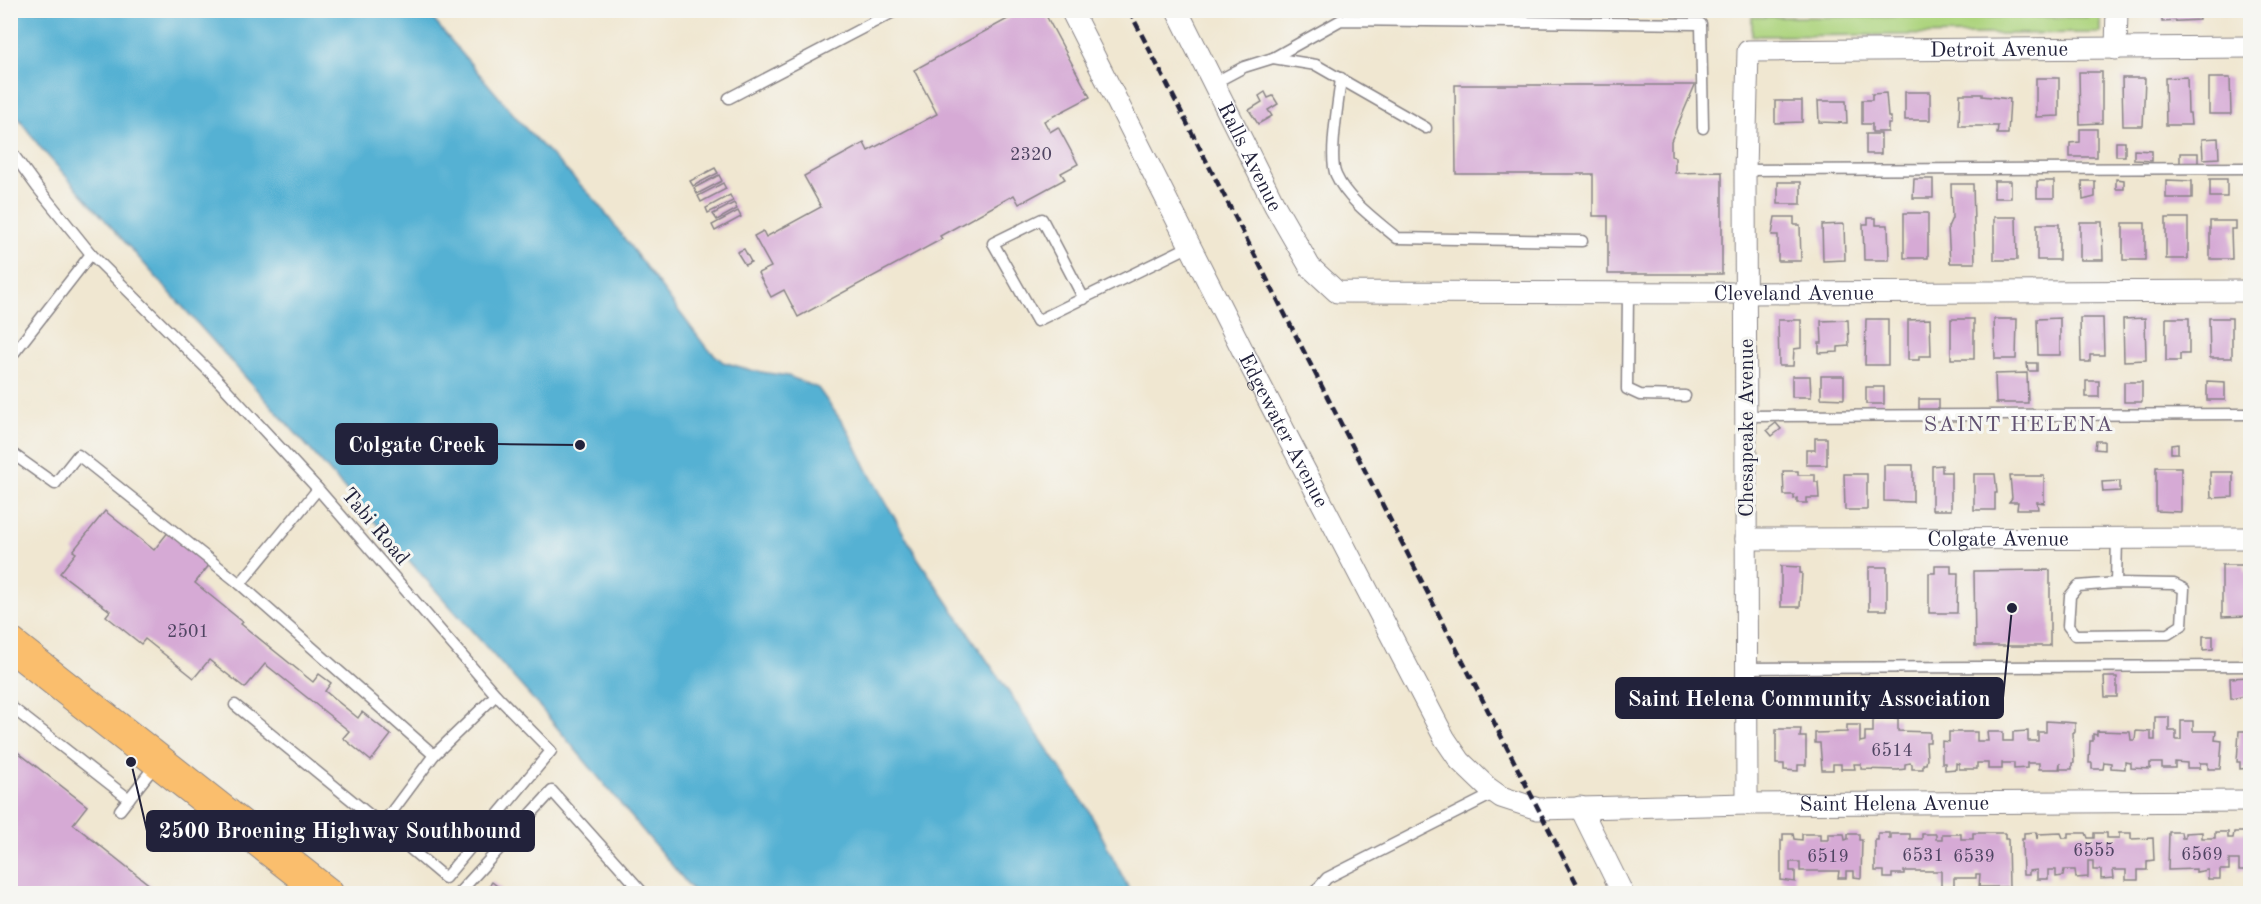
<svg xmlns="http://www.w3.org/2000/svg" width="2261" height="904" viewBox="0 0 2261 904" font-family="'Old Standard TT',serif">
<rect width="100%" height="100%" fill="#f6f6f2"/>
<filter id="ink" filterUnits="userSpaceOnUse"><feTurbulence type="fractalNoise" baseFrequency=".0167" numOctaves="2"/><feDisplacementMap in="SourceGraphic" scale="12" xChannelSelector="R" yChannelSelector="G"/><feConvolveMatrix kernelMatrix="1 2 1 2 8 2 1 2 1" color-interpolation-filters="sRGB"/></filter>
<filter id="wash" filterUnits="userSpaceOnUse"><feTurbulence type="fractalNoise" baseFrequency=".008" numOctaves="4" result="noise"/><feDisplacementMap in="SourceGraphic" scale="24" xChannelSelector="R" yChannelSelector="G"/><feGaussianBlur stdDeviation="1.35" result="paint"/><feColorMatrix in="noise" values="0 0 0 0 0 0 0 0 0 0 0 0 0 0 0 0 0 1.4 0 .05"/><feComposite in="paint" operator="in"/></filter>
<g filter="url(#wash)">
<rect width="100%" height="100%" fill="#f0e7d1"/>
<path fill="#add47e" stroke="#687b5c" stroke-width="1.5" d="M2101,11V33L1752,36V17H2087L2088,11Z"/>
<path fill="#55b1d3" stroke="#3c6a87" stroke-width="1.5" d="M11,10L426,11L526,129L597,202L705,346L723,362L754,371L788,376L818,388L847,429L870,475L919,560L1088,809L1131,893H695L539,706L40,147L11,108Z"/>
<g id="blocks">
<g fill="#d6aad5">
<path d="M1024,10H1043L1090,97L1044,121L1050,132L1058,127L1078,164L1061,173L1065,179L1019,204L1014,195L940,236L942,239L798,317L784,290L771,297L758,273L771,267L754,236L763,231L766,237L821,207L804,176L864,143L868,151L937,114L914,70Z"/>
<path d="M2162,10H2198L2199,20L2162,22Z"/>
<rect x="2223" y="10" width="26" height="4"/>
<path d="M2079,72H2102V123L2080,124Z"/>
<path d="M2187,77L2188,113H2190L2191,125H2166L2165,78Z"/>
<path d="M2036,78H2059V116L2036,117Z"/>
<path d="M2122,78H2145L2143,126H2123Z"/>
<path d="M2209,78H2230L2231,114H2209Z"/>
<path d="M1455,85H1695L1671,141V156L1675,157V173L1722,172V274H1608V216H1593V174H1456Z"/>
<path d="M1265,92L1268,98L1273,96L1278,104L1268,110L1272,116L1258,124L1249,110L1262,102L1259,96Z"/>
<rect x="1905" y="92" width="25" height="28"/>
<path d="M1886,93L1888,117H1891V124H1888V132H1872V124H1862V100H1872V94Z"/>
<path d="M1960,94H1982V96L2010,99L2008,134H1997L1998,126H1959Z"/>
<path d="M1775,101H1802V122L1775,123Z"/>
<path d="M1818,101H1846L1847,123L1819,122Z"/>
<path d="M2080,129H2097V157H2070V143L2080,142Z"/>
<rect x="1866" y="134" width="15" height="20"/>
<path d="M2218,138L2219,158L2203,159L2202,139Z"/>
<rect x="2116" y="142" width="9" height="14"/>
<path d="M2134,150L2152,151V161L2134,160Z"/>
<path d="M2180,153H2198V163L2180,164Z"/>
<path d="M715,168L718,173L693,186L690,181Z"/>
<path d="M719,175L722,181L697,194L694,188Z"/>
<path d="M1914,179H1933V198H1913Z"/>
<path d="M2116,179L2124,180V189H2116Z"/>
<rect x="2210" y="179" width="17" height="18"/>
<path d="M2166,180L2192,181V198H2166Z"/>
<rect x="1994" y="181" width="17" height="17"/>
<rect x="2037" y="181" width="17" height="17"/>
<path d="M2082,181H2095V197L2083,200Z"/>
<rect x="1778" y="182" width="23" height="22"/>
<path d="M723,183L726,189L701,202L698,196Z"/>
<path d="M1951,184H1973L1975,263H1950L1948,227L1952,218Z"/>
<path d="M730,195L733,201L708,213L706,208Z"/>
<path d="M734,203L737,209L717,220L713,214Z"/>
<path d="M738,211L741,217L715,231L712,225Z"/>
<rect x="1904" y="213" width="24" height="45"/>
<path d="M1775,217H1794V225H1800L1801,261H1778V235H1772Z"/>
<path d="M1994,217H2016L2017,260H1994Z"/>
<path d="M1868,218H1876V225H1888L1889,260H1864L1863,224H1868Z"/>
<rect x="2166" y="218" width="22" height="41"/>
<path d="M2210,221H2236V229H2231L2232,259H2210Z"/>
<path d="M2080,222H2102L2103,260H2080Z"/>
<rect x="2123" y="223" width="22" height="37"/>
<path d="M1844,224L1845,260L1823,261L1822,225Z"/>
<rect x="2037" y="224" width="22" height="36"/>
<path d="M744,249L751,262L745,265L737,252Z"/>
<path d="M2060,318V355H2038L2037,319Z"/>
<path d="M2080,318H2103L2104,355H2090V362H2081Z"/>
<path d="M2145,318L2146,360L2124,361L2123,319Z"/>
<path d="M2166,318H2189V354H2180V361H2166Z"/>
<path d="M2209,318H2232V358H2210Z"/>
<path d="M1866,319H1888V365H1865Z"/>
<path d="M1930,319L1931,356H1919V360H1908V320Z"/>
<rect x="1951" y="319" width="23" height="40"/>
<path d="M1994,319H2017L2016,359H1995Z"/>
<path d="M1778,320H1801V348L1794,349L1793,366H1779Z"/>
<path d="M1848,320L1849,346L1838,347V352L1819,353V343H1822L1821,321Z"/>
<path d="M2027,363H2037V371H2028Z"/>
<path d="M2027,373L2028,403H1996L1995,374Z"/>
<path d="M1792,376H1810L1811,397H1792Z"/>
<path d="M1821,376H1844V399L1821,398Z"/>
<rect x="2086" y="381" width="13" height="16"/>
<path d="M2207,381L2225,382V400H2207Z"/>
<rect x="2124" y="382" width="18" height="20"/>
<rect x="1866" y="387" width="18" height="17"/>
<rect x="1919" y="399" width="20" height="10"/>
<path d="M1776,423L1781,429L1772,436L1767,430Z"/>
<path d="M1815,438H1827V465H1806V450H1815Z"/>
<path d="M2096,441H2104V450L2095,449Z"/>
<path d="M2178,444V453H2171V445Z"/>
<path d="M1884,465H1913V502L1884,501Z"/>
<path d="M1942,465V472H1951V510H1932V466Z"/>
<path d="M2156,467H2181V512L2156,511Z"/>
<path d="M1783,471H1798V475H1815V482H1818L1819,498H1807V503H1797V498L1794,499V495H1784Z"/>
<path d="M2210,472H2233V497L2211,498Z"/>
<path d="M1844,474H1867V510H1845Z"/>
<path d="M1974,474H1995L1997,493H1995V510H1974Z"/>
<path d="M2010,476H2044V503L2037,502L2038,509H2017L2018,502H2009L2012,498Z"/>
<path d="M2120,481V491L2103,492L2102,482Z"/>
<path d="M105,511L154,550L169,531L210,564L195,583L243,622L241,624L313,682L319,674L331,683L325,691L358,718L362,712L391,735L371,761L343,738L349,731L265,664L245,688L209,660L194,678L145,639L141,644L106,616L110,611L60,573L76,553L73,551Z"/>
<path d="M1935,565H1951V573H1958L1957,613H1929V573H1935Z"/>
<path d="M2222,565H2245V572L2247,571V616L2222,617Z"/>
<path d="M1781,566L1800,567V573H1802L1800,607H1781Z"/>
<rect x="1869" y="567" width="18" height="43"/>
<path d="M2050,570V646H1975L1974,571Z"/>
<path d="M2203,636H2213V649L2203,650Z"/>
<rect x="2246" y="637" width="4" height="19"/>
<path d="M2104,677H2117V697H2105Z"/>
<path d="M2250,677V695L2231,699L2230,678Z"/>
<path d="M2155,717H2169V731H2176V740H2181V721H2193V731H2216L2215,740L2222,741L2220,769H2208V763H2200V768H2187V763L2175,762V768H2162V763H2150V769L2131,768V763L2125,762V769L2111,768V763L2104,762L2103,769H2092V763H2089L2090,741H2093V734L2097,735V731L2130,732L2131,740H2135L2136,731L2151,732V740H2155Z"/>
<path d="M1873,718H1898V731L1930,732V742H1926L1927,759L1926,764H1923V769H1912V764L1910,763L1905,764V769L1898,770L1861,769V764H1854L1855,769H1841V764H1833V770H1822L1820,743H1815V733L1847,732V725H1860V742L1865,741V732H1873Z"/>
<path d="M2046,721L2075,723V732H2073L2074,763H2072V769H2060V763L2059,769H2039V763H2027V768L2014,769V763H2002V769H1988V763H1977V769H1959V764L1956,763V769L1945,770V763H1942V741L1949,742V732H1977V741H1988L1987,732H2003V741H2013V732L2028,731V741H2038V732H2046Z"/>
<path d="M1776,729H1801L1800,737H1806V765H1798V771L1784,770V764H1776Z"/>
<path d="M2239,731H2250V768L2240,769V762H2237Z"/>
<path d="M10,746L87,806L73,824L161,894H10Z"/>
<path d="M2036,832L2037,839L2038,834L2061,833L2063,838H2068V833H2086L2088,838H2094V833H2107V838H2119V833H2131V839L2153,838L2154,860L2147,861V870H2138V880H2126V870H2113L2114,878L2101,879V870H2093V861H2088V877L2076,878L2075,870H2064L2063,876L2056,877V870H2048V879H2037V870L2029,871V875H2023L2022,839H2024V833Z"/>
<path d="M2169,832H2181L2182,838H2185V833L2202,832V838H2215V832H2228V838H2233L2234,832H2250V870H2239V860H2229V870H2220V879H2208V870L2196,872V869L2168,870Z"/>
<path d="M1878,833H1889V839H1891V834H1910V839H1922V834H1936V839H1942V834H1961V839H1973V833H2005V839H2008L2009,887H1979L1980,874H1976V878H1954V887H1941V871H1904V874H1892V878H1884V871H1875V840H1878Z"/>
<path d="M1783,834H1793L1794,839L1802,840V834H1820V840H1828V834H1844L1845,840L1848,839V834H1859V840H1862L1861,878L1854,877V871H1846V878H1838L1839,871H1800V862H1790V871H1795V882L1781,880V840H1783Z"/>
<path d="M492,882L502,890L499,894H483Z"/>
</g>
</g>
</g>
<g filter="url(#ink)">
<use href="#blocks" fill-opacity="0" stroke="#898486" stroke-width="1.5"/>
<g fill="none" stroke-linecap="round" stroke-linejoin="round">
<g stroke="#898486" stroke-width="13">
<g id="lane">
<path d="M1273,58L1341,20L1701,24L1703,128"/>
<path d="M1341,78C1339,99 1328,158 1336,175C1347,200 1377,221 1397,238L1582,241"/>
<path d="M1214,83L1244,67L1273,58L1316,65L1426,128"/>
<path d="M729,98L897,10"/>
<path d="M10,150L37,187L91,254L214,376L318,489L496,695L551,751L445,878L382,825"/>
<path d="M1745,170L2250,168"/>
<path d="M1628,293L1627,389L1640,395L1685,396"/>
<path d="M1084,299L1042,219L993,243L1037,321L1190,246"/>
<path d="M10,358L91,254"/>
<path d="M1747,416L2250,414"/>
<path d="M10,452L55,484L78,455L240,584"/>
<path d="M318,489L240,584L434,755L496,695"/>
<path d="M2116,583L2174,584L2184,589L2182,625L2168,634L2075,635L2068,626L2070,596L2078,586Z"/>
<path d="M2116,583L2117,537"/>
<path d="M1746,668L2250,666"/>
<path d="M235,705L382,825L434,755"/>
<path d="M10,706L129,799"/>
<path d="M120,810L157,763"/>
<path d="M458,894L552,791L644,894"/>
<path d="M1313,894L1327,878L1495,793"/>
</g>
</g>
<g stroke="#898486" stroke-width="23">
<g id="street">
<path id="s1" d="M1071,10L1250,365L1445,739L1460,761L1487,787L1501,797L1538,809L1747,804L2250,801"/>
<path id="s2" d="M1177,10L1275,206L1310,267L1337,292L1746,293L2250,291"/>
<path d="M2116,49L2117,10"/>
<path id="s3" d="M1746,539L2250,538"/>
<path id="s4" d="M1747,804L1745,170L1748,51L2250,47"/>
<path d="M1580,807L1623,894"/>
</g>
</g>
<g stroke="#898486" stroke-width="35">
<path id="primary" d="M10,644L327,894"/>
</g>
<use href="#lane" stroke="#fff" stroke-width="10"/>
<use href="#street" stroke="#fff" stroke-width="21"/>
<use href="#primary" stroke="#fabe6d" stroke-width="33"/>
<path stroke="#22223b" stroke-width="4.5" stroke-dasharray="9 4.5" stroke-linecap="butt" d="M1129,10L1582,894"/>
</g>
</g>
<g text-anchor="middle" stroke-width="6" stroke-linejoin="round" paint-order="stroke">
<g font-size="18" fill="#4f4462">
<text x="1031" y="160">2320</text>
<text x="188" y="637">2501</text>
<text x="1892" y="756">6514</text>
<text x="2094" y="856">6555</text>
<text x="2202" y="860">6569</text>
<text x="1923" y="861">6531</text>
<text x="1828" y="862">6519</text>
<text x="1974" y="862">6539</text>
</g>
<g font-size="21" fill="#22223b" stroke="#f6f6f2">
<text dy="7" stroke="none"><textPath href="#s4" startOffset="1004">Detroit Avenue</textPath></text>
<text dy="7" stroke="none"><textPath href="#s2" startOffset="164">Ralls Avenue</textPath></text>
<text dy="7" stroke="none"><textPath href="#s2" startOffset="783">Cleveland Avenue</textPath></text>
<text transform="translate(1746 428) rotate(-90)" y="7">Chesapeake Avenue</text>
<text dy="7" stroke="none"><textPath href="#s1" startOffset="471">Edgewater Avenue</textPath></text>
<text transform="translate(376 526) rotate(50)" y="7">Tabi Road</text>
<text dy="7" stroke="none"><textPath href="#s3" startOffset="252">Colgate Avenue</textPath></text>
<text dy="7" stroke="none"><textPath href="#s1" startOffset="1296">Saint Helena Avenue</textPath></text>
</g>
<g font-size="22" letter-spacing="1.5" fill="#615271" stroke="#f6f6f2">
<text x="2019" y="431">SAINT HELENA</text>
</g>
</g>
<path fill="none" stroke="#22223b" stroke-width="2" d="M580 445L497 444M2012 608L2003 698M131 762L147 831"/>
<g fill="#22223b" stroke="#f6f6f2" stroke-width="2">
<circle cx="580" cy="445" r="6"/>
<circle cx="2012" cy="608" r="6"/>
<circle cx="131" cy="762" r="6"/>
</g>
<g fill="#22223b" stroke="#22223b" stroke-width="2">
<rect x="336" y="424" width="161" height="40" rx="6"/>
<rect x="1616" y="678" width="387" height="40" rx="6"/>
<rect x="147" y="811" width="387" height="40" rx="6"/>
</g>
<g font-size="22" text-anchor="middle" font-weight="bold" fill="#fff">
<text x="417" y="452">Colgate Creek</text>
<text x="1809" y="706">Saint Helena Community Association</text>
<text x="340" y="838">2500 Broening Highway Southbound</text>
</g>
<rect width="2261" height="904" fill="none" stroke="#f6f6f2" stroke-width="36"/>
</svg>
